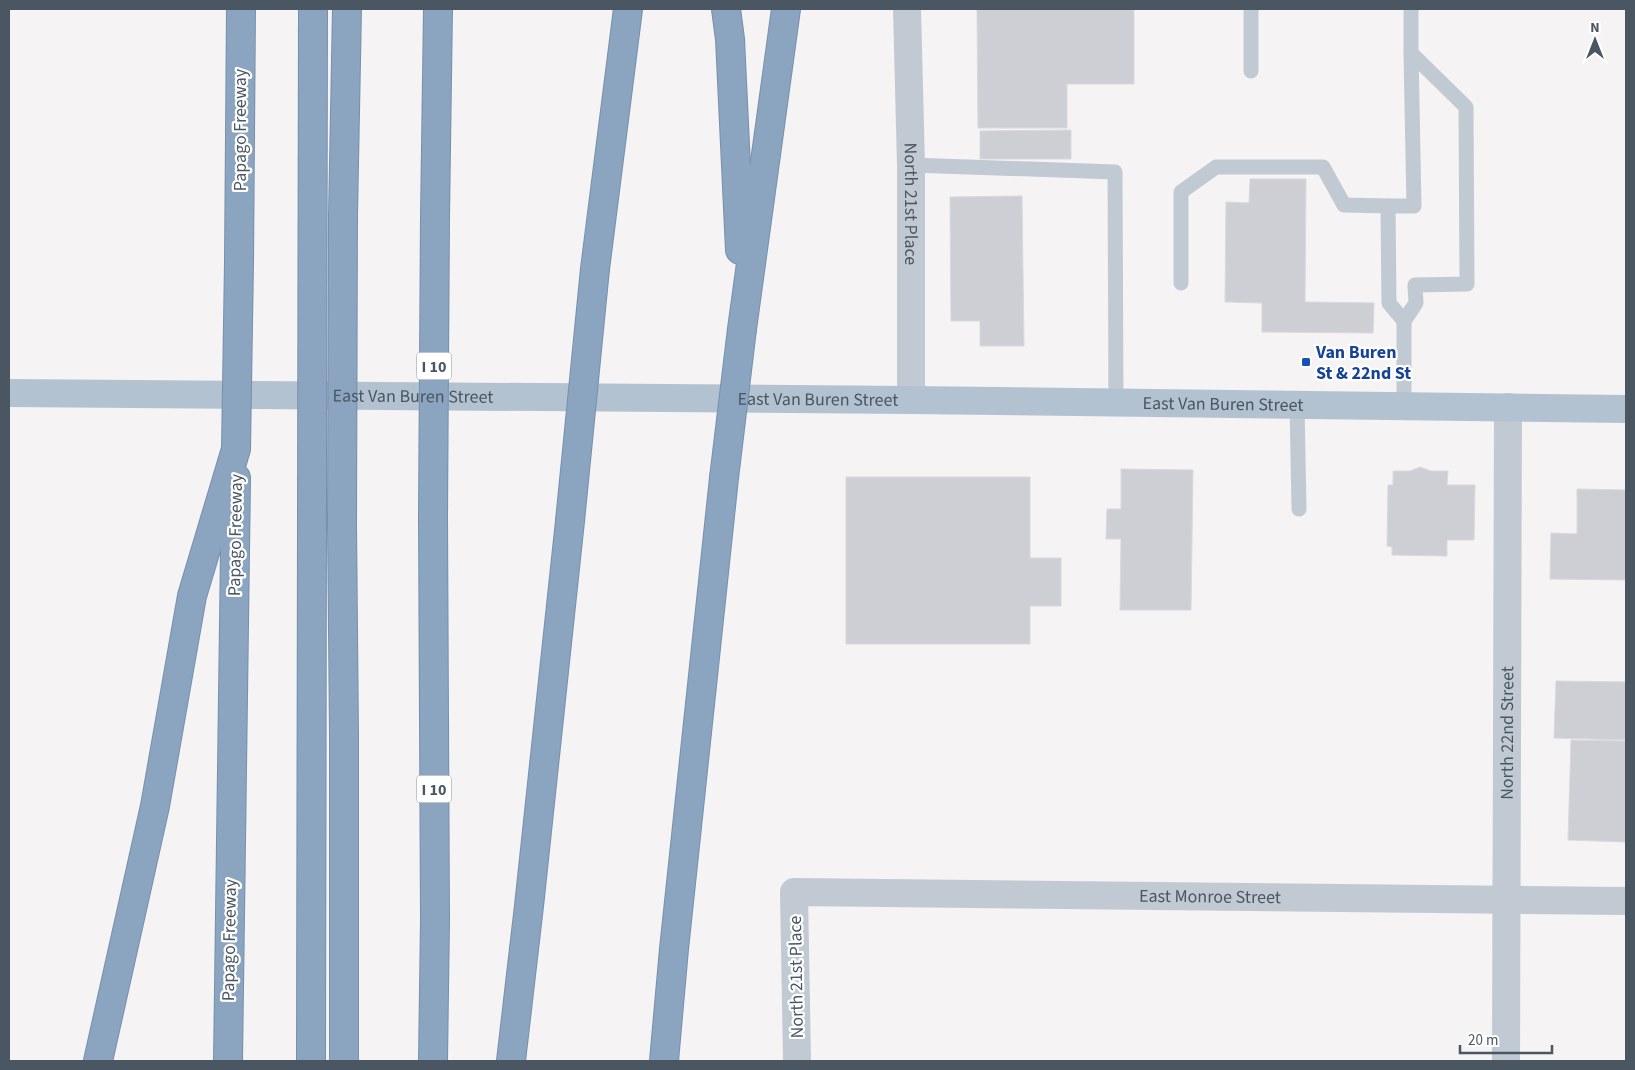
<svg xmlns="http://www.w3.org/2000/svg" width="1635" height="1070" viewBox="0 0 1635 1070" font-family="'Source Sans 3',sans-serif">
<rect width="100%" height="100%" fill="#f5f3f3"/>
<g fill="#cdcfd5" stroke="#d7d9de">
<path d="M977,9H1134V84H1067V128H978Z"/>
<path d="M1071,130V159H980V131Z"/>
<path d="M1250,179H1306L1305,302L1374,303L1373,333L1262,332V303L1225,302L1226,202L1249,203Z"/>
<path d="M1022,196L1024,346H980V321H951L950,197Z"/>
<path d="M1420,467L1431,471H1448L1447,485H1475L1474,540H1447V556L1392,555V547L1387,546L1388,485H1393V471H1410Z"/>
<path d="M1121,469L1193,470L1191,610H1120L1121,539H1106L1107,509H1121Z"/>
<path d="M846,477H1030V558H1061V606H1030V644H846Z"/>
<path d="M1577,489L1626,490V580L1550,579L1551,533L1577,534Z"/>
<path d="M1556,681L1626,682V740L1554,738Z"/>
<path d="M1571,740L1626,741V842L1568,840Z"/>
</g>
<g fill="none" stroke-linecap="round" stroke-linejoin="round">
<g stroke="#7690ad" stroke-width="30">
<g id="motorway">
<path d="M726,9L730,39L740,250"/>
<path d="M435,216L438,9"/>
<path d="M239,262L241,9"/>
<path d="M595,269L628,9"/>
<path d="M742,329L786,9"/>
<path d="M433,516L435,920L433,1061"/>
<path d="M342,524L344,736V1061"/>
<path d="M98,1061L155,806L192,596L236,449"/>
<path d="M228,1061L236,478"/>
<path d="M311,1061L312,527"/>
<path d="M511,1061L529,906L570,521"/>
<path d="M664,1061L674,949L724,478"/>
</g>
</g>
<g stroke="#c1cad2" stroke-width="15">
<path d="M1251,9V71"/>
<path d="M911,165L1115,172L1116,402"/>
<path d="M1388,206H1414L1411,53"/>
<path d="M1181,283V192L1216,167H1323L1344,205L1388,206L1389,303L1404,321V406"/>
<path d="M1404,321L1416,303L1415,285L1467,284L1466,107L1411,53V9"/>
<path d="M1297,404L1299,509"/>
</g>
<g stroke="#c1cad2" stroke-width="28">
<path id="s1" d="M907,9L911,165V400"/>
<path id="s2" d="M797,1061L794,892L1626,901"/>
<path id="s3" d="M1506,1061L1508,407"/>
</g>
<path stroke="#b3c2d1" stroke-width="28" id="s4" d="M9,393L911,400L1626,409"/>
<use href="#motorway" stroke="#8ba5c1" stroke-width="28"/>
<g stroke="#7690ad" stroke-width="30" stroke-linecap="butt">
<g id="motorway-bridge">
<path d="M236,449L239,262"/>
<path d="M724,478L742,329"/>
<path d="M433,516L435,216"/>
<path d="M570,521L595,269"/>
<path d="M342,524L343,215L347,9"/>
<path d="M312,527L313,9"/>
</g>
</g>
<use href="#motorway-bridge" stroke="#8ba5c1" stroke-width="28"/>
</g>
<rect fill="#1a4fb4" stroke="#fff" stroke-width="2" x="1301" y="357" width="10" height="10" rx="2.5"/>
<g text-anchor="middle" stroke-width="4.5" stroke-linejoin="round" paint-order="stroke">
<g fill="#fff" stroke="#808990" stroke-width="1">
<rect x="416.5" y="352.5" width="35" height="27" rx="4"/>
<rect x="416.5" y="775.5" width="35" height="27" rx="4"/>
</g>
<g font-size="16" font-weight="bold" fill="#4a5661">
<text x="434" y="372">I 10</text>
<text x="434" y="795">I 10</text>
</g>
<g font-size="18" fill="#4a5661" stroke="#fff">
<text transform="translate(240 130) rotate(-90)" y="6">Papago Freeway</text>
<text dy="6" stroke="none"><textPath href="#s1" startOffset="195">North 21st Place</textPath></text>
<text dy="6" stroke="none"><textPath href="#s4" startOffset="404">East Van Buren Street</textPath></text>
<text dy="6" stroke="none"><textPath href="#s4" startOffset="809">East Van Buren Street</textPath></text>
<text dy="6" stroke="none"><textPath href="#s4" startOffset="1214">East Van Buren Street</textPath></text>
<text transform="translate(235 535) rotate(-89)" y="6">Papago Freeway</text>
<text dy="6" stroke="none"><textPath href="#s3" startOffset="328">North 22nd Street</textPath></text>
<text dy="6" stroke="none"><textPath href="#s2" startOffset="585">East Monroe Street</textPath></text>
<text transform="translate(229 940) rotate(-89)" y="6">Papago Freeway</text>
<text transform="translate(796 977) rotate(-91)" y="6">North 21st Place</text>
</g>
<g font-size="18" font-weight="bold" fill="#164399" stroke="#fff" text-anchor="start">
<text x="1316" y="358">Van Buren<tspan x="1316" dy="21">St &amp; 22nd St</tspan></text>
</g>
</g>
<rect width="1635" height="1070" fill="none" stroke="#4a5661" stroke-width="20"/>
<g transform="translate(1595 40)" stroke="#ffffff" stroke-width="4" paint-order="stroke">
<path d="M0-4L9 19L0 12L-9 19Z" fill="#4a5661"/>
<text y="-8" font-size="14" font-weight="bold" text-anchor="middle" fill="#4a5661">N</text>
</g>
<path d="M1460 1045v8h92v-8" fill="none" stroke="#4a5661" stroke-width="2.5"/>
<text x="1468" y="1045" font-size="15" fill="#4a5661" stroke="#ffffff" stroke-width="4" paint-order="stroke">20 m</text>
</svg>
